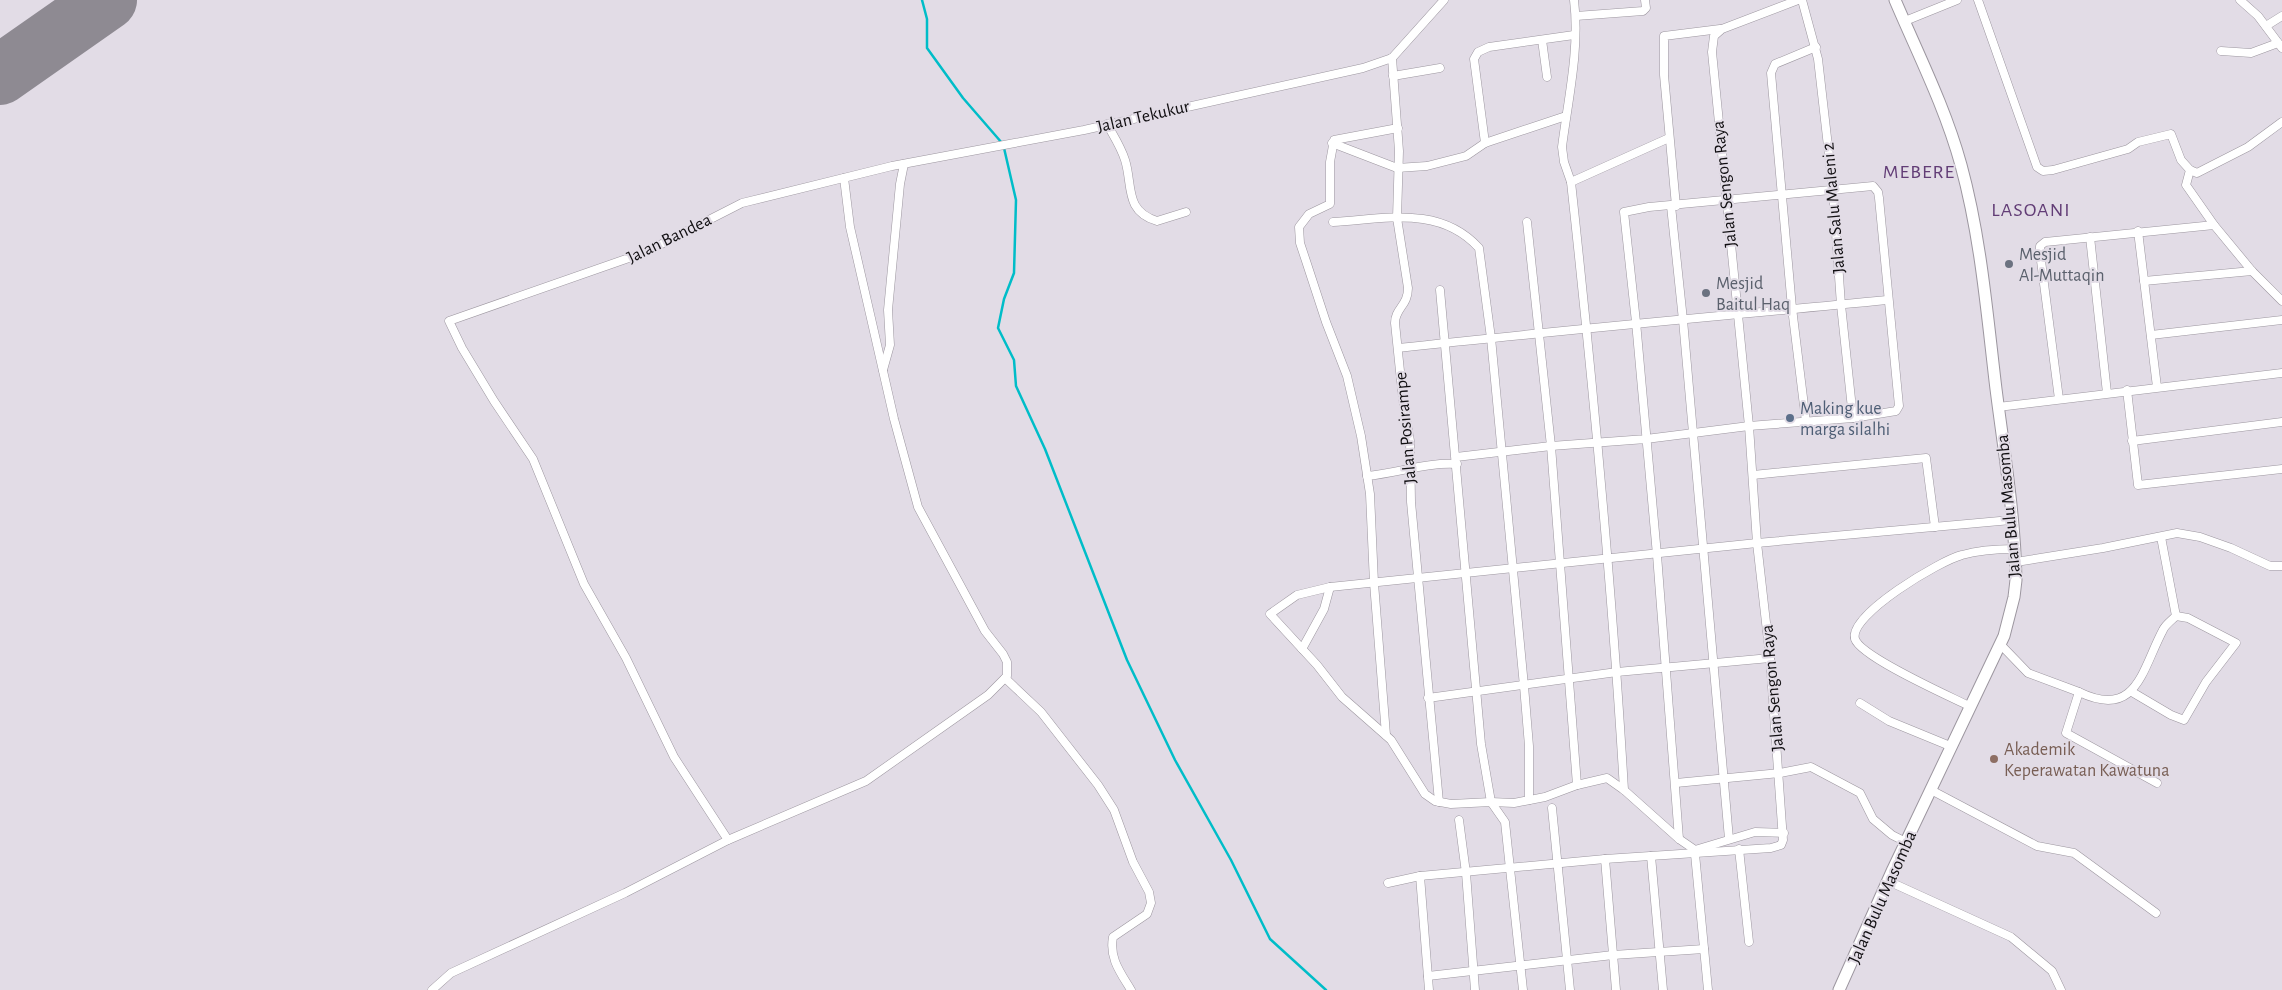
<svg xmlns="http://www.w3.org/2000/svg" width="2282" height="990" viewBox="0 0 2282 990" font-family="'Alegreya Sans',sans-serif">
<rect width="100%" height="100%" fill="#e2dce6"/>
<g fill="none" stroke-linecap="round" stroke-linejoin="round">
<g stroke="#00bdc8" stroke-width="2.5">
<path d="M922,0L927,19V48L963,98L1002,143"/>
<path d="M1004,148L1016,200L1014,273L1004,299L998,328L1014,360L1016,386L1045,449L1127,660L1175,760L1231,860L1270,939L1326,990"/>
</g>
<path stroke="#8e8a92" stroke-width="60" d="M0,75L107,0"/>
<g stroke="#9c969f" stroke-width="9">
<g id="street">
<path d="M1574,0C1580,48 1568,100 1562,147L1564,162L1571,182C1593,384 1612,586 1624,790"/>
<path d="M1802,0L1818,59L1833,190L1841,305L1853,418"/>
<path d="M1978,0L2037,167L2043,171L2053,170L2128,149L2138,142L2171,134L2181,160L2190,170L2186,185L2214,225"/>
<path d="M2240,0L2258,16L2282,48"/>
<path d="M1576,16L1643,11L1646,8L1645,0"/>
<path d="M1905,21L1957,0"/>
<path d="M2266,26L2282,16"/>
<path d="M1542,40L1547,77"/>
<path d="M2221,51L2251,53L2278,43"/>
<path d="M1392,58L1399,151L1397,218L1408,288C1408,306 1395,308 1395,323L1403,400L1410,441L1411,502L1439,802"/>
<path d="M1392,58L1444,0"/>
<path d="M1393,76L1440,68"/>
<path d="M1107,124C1113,135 1121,147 1125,160C1133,185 1124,211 1157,221L1186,212"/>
<path d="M1332,143L1397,168L1427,166L1466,156L1485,143L1566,116"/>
<path d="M1485,143L1474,59L1478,52L1489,47L1574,35"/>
<path d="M2190,170L2197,173L2248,147L2282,122"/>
<path d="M1571,182L1669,138"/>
<path d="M1671,206L1683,320L1729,839"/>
<path d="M1676,206L1664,75V36L1720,29"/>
<path d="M1333,222C1385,219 1440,205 1479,248L1491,338L1524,686L1529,746V800"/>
<path d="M1527,222L1551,446L1577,785"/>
<path d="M2138,231L2157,387"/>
<path d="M2090,237L2107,393"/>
<path d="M2144,281L2252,271"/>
<path d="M1440,290L1481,744L1491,802L1505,822L1523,990"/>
<path d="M2151,335L2282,320"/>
<path d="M1398,348C1561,330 1724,316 1887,300"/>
<path d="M883,370L890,345L888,310L900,184L904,164"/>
<path d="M2127,390L2138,485L2282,469"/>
<path d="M2059,399L2040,253V246L2045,242L2214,225L2252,271L2282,301"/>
<path d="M1998,407L2282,373"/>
<path d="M1806,422L1792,308L1771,73L1775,64L1816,47"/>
<path d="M2132,441L2282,422"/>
<path d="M1456,457L1551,446L1646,439L1749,426L1853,418L1896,411L1899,406L1879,198L1878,192L1873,186L1649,207L1624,212L1636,322L1657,555L1679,839"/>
<path d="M1753,475L1926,458L1935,527"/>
<path d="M1367,476C1398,473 1427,462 1457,464"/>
<path d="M2016,562L2103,548L2177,533L2200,537L2231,548L2270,566H2282"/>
<path d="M2000,644L2028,673L2079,692"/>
<path d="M1302,649L1324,609L1330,587"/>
<path d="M1005,678L1041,712L1098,785L1114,810L1133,862L1149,892L1151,903L1147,914L1113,937C1109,958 1120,972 1131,990"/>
<path d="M2132,692L2171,715L2184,720L2206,682L2236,643L2188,618L2176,616"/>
<path d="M1428,698L1617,672L1770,658"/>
<path d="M1860,703L1889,721L1950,746"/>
<path d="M1969,706C1949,696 1861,657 1855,639C1848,615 1941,560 1962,555C1979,550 1997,549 2015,549"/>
<path d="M1386,735L1374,583L1370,494L1361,436L1347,376L1326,322L1306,261L1300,243L1299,227L1309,214L1330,204V162L1334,140L1398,128"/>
<path d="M1676,783L1780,773L1811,767L1860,793L1873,819L1892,835L1906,842"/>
<path d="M2157,783L2066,733L2079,692C2137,720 2142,669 2163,630C2165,625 2172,620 2176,616L2161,537"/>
<path d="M1931,790L2037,846L2074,853L2156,913"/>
<path d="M1552,808L1570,990"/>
<path d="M1459,820L1466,873L1475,990"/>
<path d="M1784,833L1755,832L1695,850L1679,839L1624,790L1607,778L1577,785L1545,797L1514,803L1491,802L1451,804L1435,801L1425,794L1391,740L1342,697L1317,665L1270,614L1297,595L1330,587L1757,543L2011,520"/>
<path d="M728,840L674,757L626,658L584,584L533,459L494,401L462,348L449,321L646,252L742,203L892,166L1084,130L1363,68L1392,58"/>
<path d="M1739,849L1749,942"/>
<path d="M1695,854L1708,990"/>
<path d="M1651,856L1663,990"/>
<path d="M1605,859L1616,990"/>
<path d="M1420,876L1429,990"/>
<path d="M1888,881L2011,937L2052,971L2061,990"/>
<path d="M1388,883L1420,876L1605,859L1771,848L1781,845L1783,840L1770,658L1757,543L1749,426L1712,52L1714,36L1722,29L1798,0"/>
<path d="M1428,976L1613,955L1704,949"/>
<path d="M432,990L451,973L625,893L728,840L866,781L988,695L1007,676V662L1003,654L985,631L918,507L894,419L870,314L850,227L844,178"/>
</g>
</g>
<g stroke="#9c969f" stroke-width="13">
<path id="secondary" d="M1839,990L1893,869L2004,636L2014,597L2016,580C2015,516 2004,452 1996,389C1987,314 1981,238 1961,165C1945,107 1918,54 1895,0"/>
</g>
<use href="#street" stroke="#fff" stroke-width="8"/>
<use href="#secondary" stroke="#fff" stroke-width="11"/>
</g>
<g fill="#6b7280" stroke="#e2dce6" stroke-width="2">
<circle cx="2009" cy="264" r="5"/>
<circle cx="1706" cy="293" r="5"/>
</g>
<circle fill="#5c6f8a" stroke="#e2dce6" stroke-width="2" cx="1790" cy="418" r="5"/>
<circle fill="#8d6e63" stroke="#e2dce6" stroke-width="2" cx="1994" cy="759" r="5"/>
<g text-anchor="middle" stroke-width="4" stroke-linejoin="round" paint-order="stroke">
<g font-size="18" fill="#110f12" stroke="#e2dce6">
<text transform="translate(1143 116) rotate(-13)" y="6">Jalan Tekukur</text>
<text transform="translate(1724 184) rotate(-96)" y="6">Jalan Sengon Raya</text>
<text transform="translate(1833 208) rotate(-95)" y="6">Jalan Salu Maleni 2</text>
<text transform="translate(669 238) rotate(-26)" y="6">Jalan Bandea</text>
<text transform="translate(1405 428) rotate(-95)" y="6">Jalan Posirampe</text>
<text transform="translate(2008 506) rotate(-95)" y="6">Jalan Bulu Masomba</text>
<text transform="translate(1772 688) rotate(-95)" y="6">Jalan Sengon Raya</text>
<text transform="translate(1882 897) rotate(-66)" y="6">Jalan Bulu Masomba</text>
</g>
<g font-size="18" fill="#5b616d" stroke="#e2dce6" text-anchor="start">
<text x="2019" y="260">Mesjid<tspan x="2019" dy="21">Al-Muttaqin</tspan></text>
<text x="1716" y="289">Mesjid<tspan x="1716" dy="21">Baitul Haq</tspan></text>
</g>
<g font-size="18" fill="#4e5e75" stroke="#e2dce6" text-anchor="start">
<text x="1800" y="414">Making kue<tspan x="1800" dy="21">marga silalhi</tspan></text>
</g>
<g font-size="18" fill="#785e54" stroke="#e2dce6" text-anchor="start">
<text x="2004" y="755">Akademik<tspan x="2004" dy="21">Keperawatan Kawatuna</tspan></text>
</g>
<g font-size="20" letter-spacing="1" fill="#623d76" stroke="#e2dce6">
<text x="1919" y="178">MEBERE</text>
<text x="2031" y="216">LASOANI</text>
</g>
</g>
</svg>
